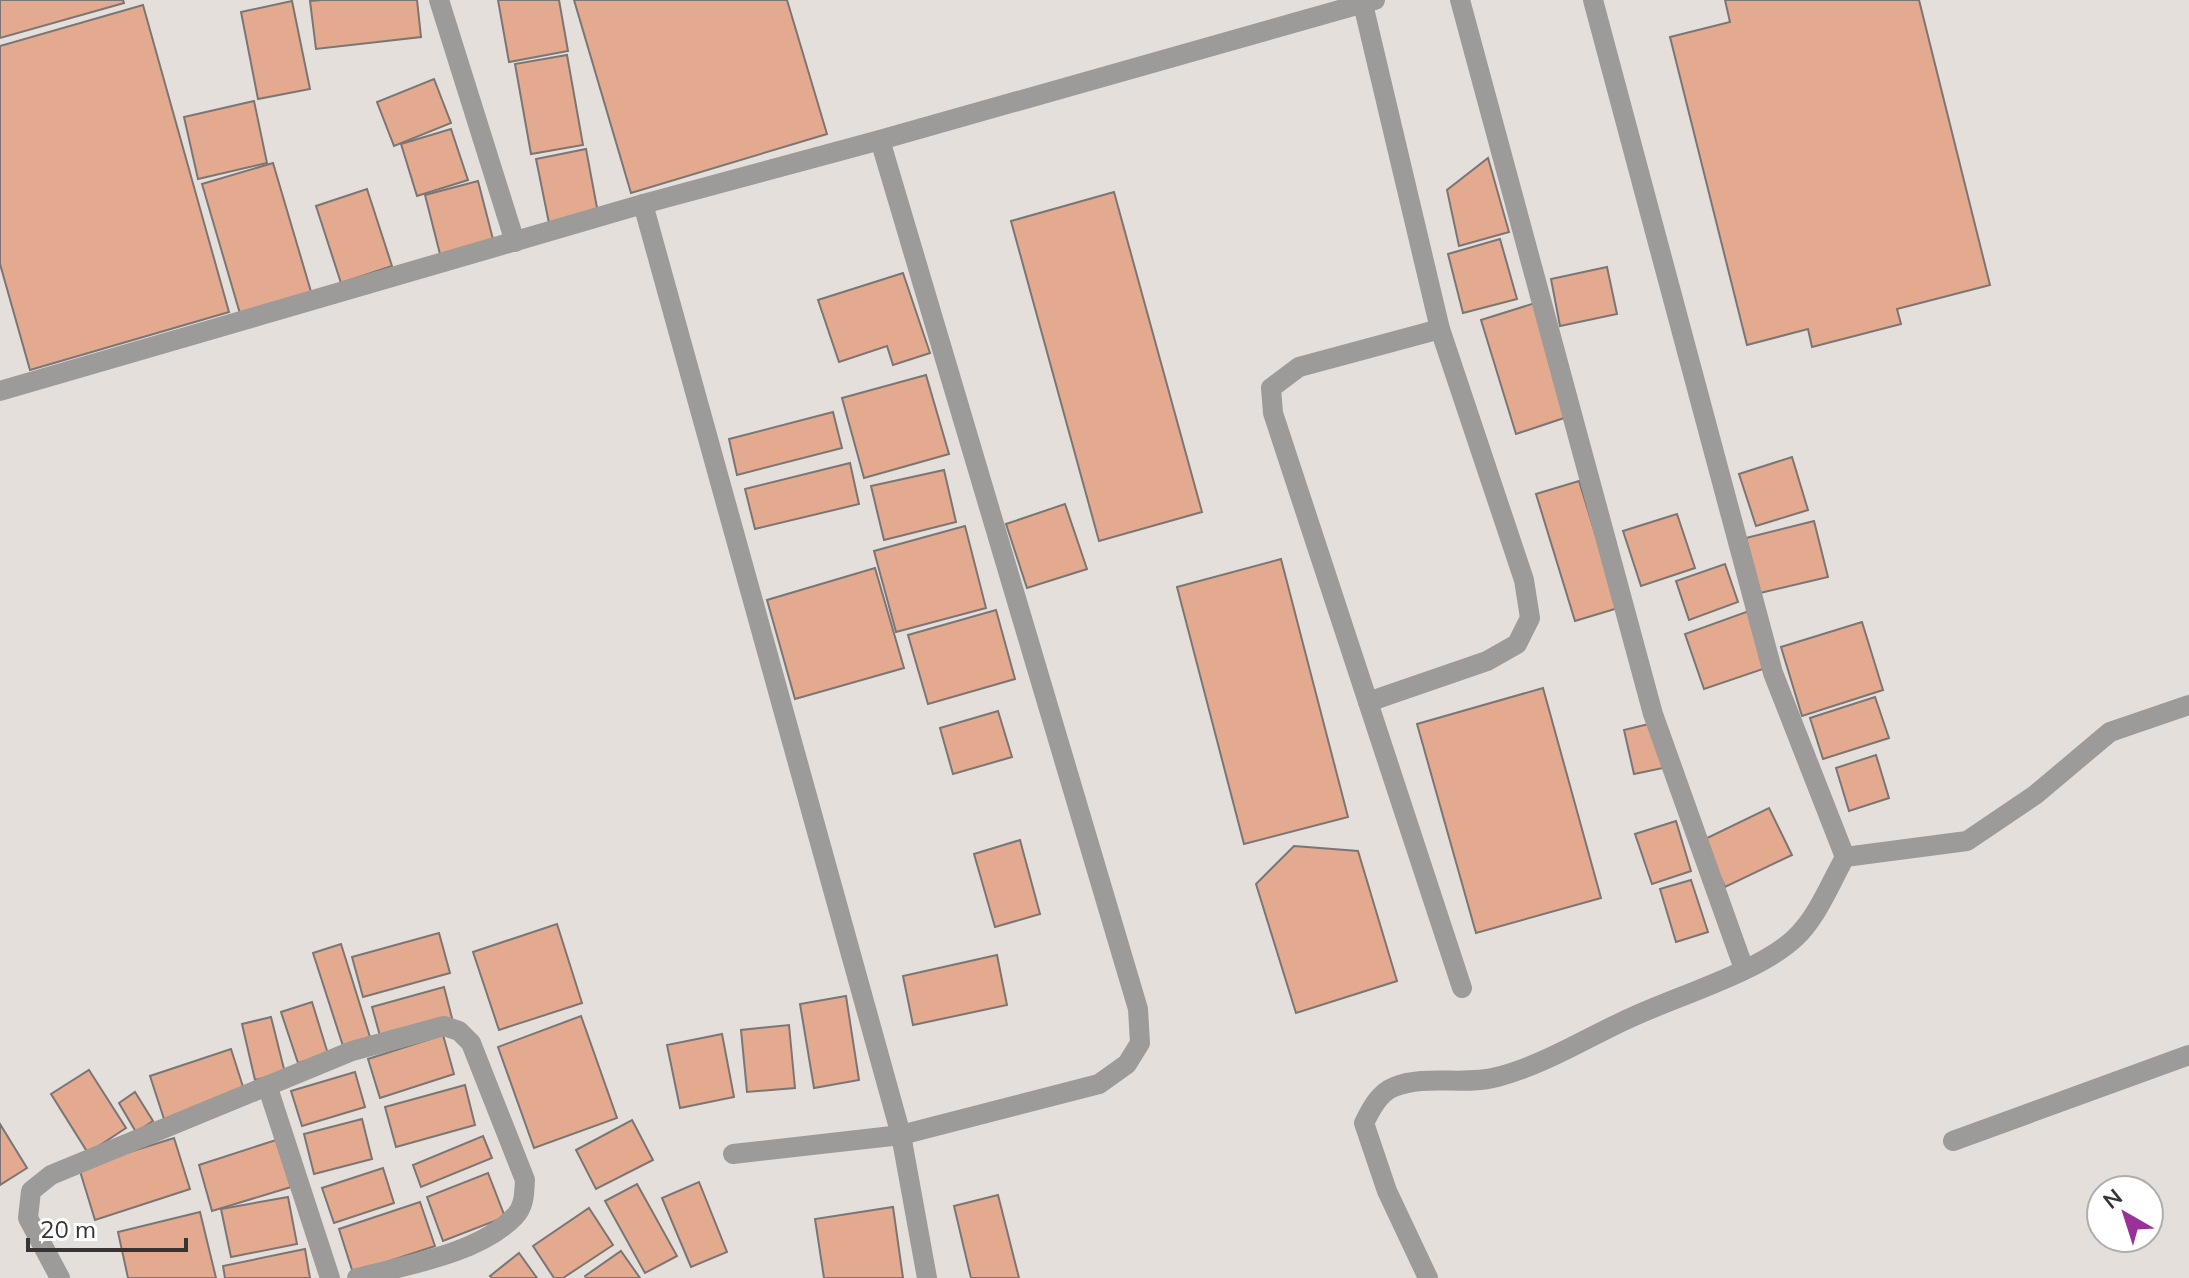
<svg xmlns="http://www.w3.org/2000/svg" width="2189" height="1278" viewBox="0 0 2189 1278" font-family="Mulish,sans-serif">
<rect width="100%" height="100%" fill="#e5dfdc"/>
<g fill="#e4aa8f" stroke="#7b7674" stroke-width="2">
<path d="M0,0H123L124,3L0,38Z"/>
<path d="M322,0H417L421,37L316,49L310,1Z"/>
<path d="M498,0H559L568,51L509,62Z"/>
<path d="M574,0H787L827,134L631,193Z"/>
<path d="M1725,0H1919L1990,285L1897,309L1901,324L1812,347L1808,329L1747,345L1670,37L1730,22Z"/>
<path d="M292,1L310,89L258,99L241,12Z"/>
<path d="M143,5L229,312L30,370L0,264V46Z"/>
<path d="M567,55L583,145L531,154L515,64Z"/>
<path d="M434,79L451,123L394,146L377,102Z"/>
<path d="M254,101L267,163L198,179L184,117Z"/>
<path d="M451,129L468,180L417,196L401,144Z"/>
<path d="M586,149L598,213L549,223L536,159Z"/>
<path d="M1488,158L1509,232L1459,246L1447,190Z"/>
<path d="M273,163L312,295L241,317L202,184Z"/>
<path d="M478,181L495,247L442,262L425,195Z"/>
<path d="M367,189L392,266L341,283L316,206Z"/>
<path d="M1114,192L1202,512L1099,541L1011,221Z"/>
<path d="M1500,239L1517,299L1463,313L1448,254Z"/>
<path d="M1607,267L1617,314L1560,326L1551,279Z"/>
<path d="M903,273L930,353L893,365L887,346L839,362L818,300Z"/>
<path d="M1535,303L1570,416L1516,434L1481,320Z"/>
<path d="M926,375L949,454L864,478L842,398Z"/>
<path d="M833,412L842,448L737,475L729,439Z"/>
<path d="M1792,457L1808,510L1756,526L1739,474Z"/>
<path d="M850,463L859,504L755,529L745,489Z"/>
<path d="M944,470L956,522L884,540L871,486Z"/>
<path d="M1579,481L1618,608L1575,621L1536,494Z"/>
<path d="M1065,504L1087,569L1027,588L1006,524Z"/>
<path d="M1677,514L1695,568L1641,586L1623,531Z"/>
<path d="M1814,521L1828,577L1760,593L1746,538Z"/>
<path d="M965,526L986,608L896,632L874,551Z"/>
<path d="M1281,559L1348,817L1244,844L1177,587Z"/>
<path d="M1725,564L1738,602L1689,620L1676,581Z"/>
<path d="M875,568L904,668L795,699L767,600Z"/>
<path d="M996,610L1015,679L928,704L908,635Z"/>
<path d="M1749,611L1769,667L1704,689L1685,634Z"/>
<path d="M1862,622L1883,690L1802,716L1781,647Z"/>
<path d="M1543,688L1601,898L1476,933L1417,724Z"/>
<path d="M1875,697L1889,738L1823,759L1810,718Z"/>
<path d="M998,711L1012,757L953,774L940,728Z"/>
<path d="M1653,723L1663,768L1634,774L1624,730Z"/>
<path d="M1876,755L1889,798L1849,811L1836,768Z"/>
<path d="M1769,808L1792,855L1725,887L1703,840Z"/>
<path d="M1676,821L1691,871L1652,884L1635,834Z"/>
<path d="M1020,840L1040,914L995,927L974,854Z"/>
<path d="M1294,846L1358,851L1397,981L1296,1013L1256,884Z"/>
<path d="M1691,880L1708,932L1676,942L1660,889Z"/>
<path d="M557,924L582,1003L499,1030L473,952Z"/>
<path d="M439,933L450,973L363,997L352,957Z"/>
<path d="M341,944L370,1037L343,1046L313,953Z"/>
<path d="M997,955L1007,1005L913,1025L903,976Z"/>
<path d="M444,987L453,1022L382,1043L372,1007Z"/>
<path d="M846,996L859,1080L814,1088L800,1004Z"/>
<path d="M312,1002L328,1054L298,1063L281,1012Z"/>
<path d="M581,1016L617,1118L534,1148L498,1047Z"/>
<path d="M271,1017L285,1073L255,1080L242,1024Z"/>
<path d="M789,1025L795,1088L747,1092L741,1030Z"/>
<path d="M722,1034L734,1097L680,1108L667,1045Z"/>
<path d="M443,1035L454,1074L380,1098L368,1059Z"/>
<path d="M231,1049L245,1093L164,1119L150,1076Z"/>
<path d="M89,1070L126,1128L88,1153L51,1094Z"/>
<path d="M355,1072L365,1107L302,1126L291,1091Z"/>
<path d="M465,1085L475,1125L396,1147L385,1107Z"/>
<path d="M135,1092L153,1121L136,1132L119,1103Z"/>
<path d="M362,1119L372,1159L314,1174L304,1134Z"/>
<path d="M632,1120L653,1160L596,1189L576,1150Z"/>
<path d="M0,1124L27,1168L0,1185Z"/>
<path d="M483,1136L492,1158L421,1187L413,1165Z"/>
<path d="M174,1138L190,1189L95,1220L79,1168Z"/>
<path d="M276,1140L291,1187L212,1211L199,1165Z"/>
<path d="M383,1168L394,1203L334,1223L322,1188Z"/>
<path d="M488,1173L505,1217L443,1241L427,1197Z"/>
<path d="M699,1182L727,1252L691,1267L662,1198Z"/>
<path d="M637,1184L677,1256L645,1273L605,1201Z"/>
<path d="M998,1195L1019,1278H971L954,1206Z"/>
<path d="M288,1197L297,1244L231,1257L221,1209Z"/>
<path d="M420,1202L435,1246L353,1273L339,1229Z"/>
<path d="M893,1207L903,1278H824L815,1219Z"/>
<path d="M589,1208L613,1245L563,1278H554L533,1246Z"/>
<path d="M200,1212L216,1278H128L118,1232Z"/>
<path d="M305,1249L310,1278H225L223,1266Z"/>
<path d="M621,1251L640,1278H586L585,1276Z"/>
<path d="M519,1253L537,1278H492L490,1276Z"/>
</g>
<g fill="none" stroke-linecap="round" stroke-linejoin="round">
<path stroke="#9c9b99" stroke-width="20" d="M439,0L515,242"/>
<g stroke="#9c9b99" stroke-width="20">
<path d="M1362,0L1440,329L1524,580L1530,618L1517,644L1487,661L1368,702"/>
<path d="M1460,0L1653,714L1744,969"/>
<path d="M1593,0L1773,673L1845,857"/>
<path d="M643,204L901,1135L927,1278"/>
<path d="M1440,329L1299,367L1271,388L1273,413L1462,988"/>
<path d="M0,391L643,204L880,140L1375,0"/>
<path d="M268,1088L330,1278"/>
<path d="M1953,1141L2189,1055"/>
<path d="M733,1154L901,1135L1099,1084L1127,1064L1140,1043L1138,1009L880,140"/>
<path d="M60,1278L28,1218L31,1191L51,1175L352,1051L444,1026L459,1031L471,1043L525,1180C524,1192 525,1206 515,1216C479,1254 406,1265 357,1278"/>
<path d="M1428,1278L1387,1191L1364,1123C1371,1109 1379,1093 1394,1087C1426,1074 1464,1086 1497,1077C1544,1065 1586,1038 1630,1018C1677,996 1758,972 1794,939C1817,918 1830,884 1845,857L1967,841L2035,795L2110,732L2189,705"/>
</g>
</g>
<g transform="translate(2125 1214) rotate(321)"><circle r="38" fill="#ffffff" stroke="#afaead" stroke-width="2"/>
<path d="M0-6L14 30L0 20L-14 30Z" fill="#983297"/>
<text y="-12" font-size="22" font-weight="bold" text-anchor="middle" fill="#373433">N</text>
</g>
<path d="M28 1238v12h158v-12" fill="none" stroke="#373433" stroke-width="4"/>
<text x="40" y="1238" font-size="24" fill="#373433" stroke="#ffffff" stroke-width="6" paint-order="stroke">20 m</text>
</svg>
